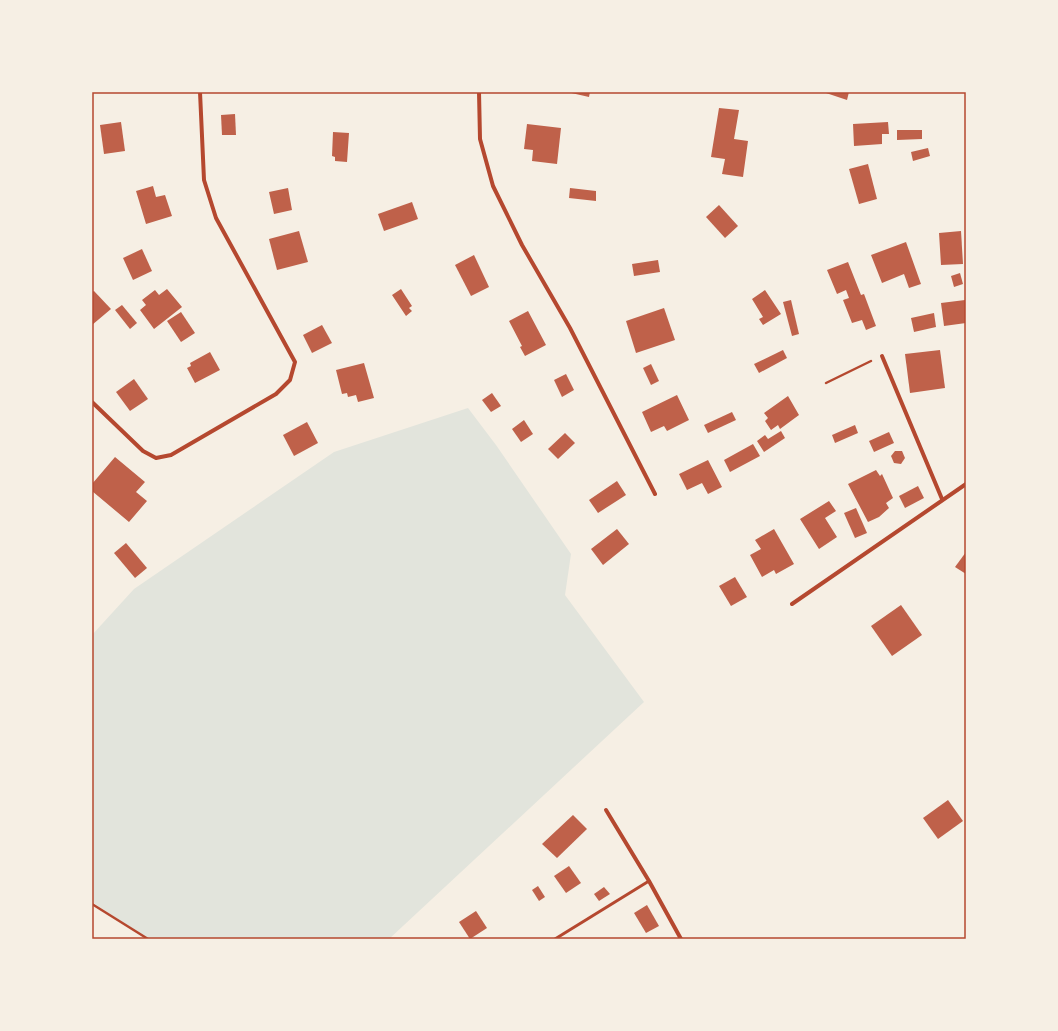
<svg xmlns="http://www.w3.org/2000/svg" width="1058" height="1031" viewBox="0 0 1058 1031" font-family="'Nunito Sans',sans-serif">
<rect width="100%" height="100%" fill="#f6efe4"/>
<path fill="#e2e4dc" d="M468,408L496,445L571,554L565,595L644,702L389,939H148L92,902V635L134,589L334,452Z"/>
<g fill="#bf614a">
<path d="M567,92H590L589,97Z"/>
<path d="M823,92H849L847,100Z"/>
<path d="M719,108L739,110L734,139L748,141L743,177L722,174L725,159L711,157Z"/>
<path d="M235,114L236,135H222L221,115Z"/>
<path d="M121,122L125,151L104,154L100,125Z"/>
<path d="M888,122L889,134H882V144L854,146L853,124Z"/>
<path d="M527,124L561,128L557,164L532,161L533,150L524,149Z"/>
<path d="M897,130H922V139L897,140Z"/>
<path d="M333,132L349,133L347,162L335,161V157L332,156Z"/>
<path d="M928,148L930,156L913,161L911,152Z"/>
<path d="M868,164L877,199L859,204L849,169Z"/>
<path d="M153,186L156,197L165,195L172,216L146,224L136,191Z"/>
<path d="M288,188L292,210L274,214L269,192Z"/>
<path d="M570,188L596,191V201L569,198Z"/>
<path d="M412,202L418,219L384,231L378,214Z"/>
<path d="M719,205L738,226L725,238L706,217Z"/>
<path d="M299,231L308,262L277,270L269,239Z"/>
<path d="M961,231L963,264L941,265L939,233Z"/>
<path d="M906,242L921,284L909,288L904,274L882,283L871,255Z"/>
<path d="M142,249L152,271L133,280L123,258Z"/>
<path d="M474,255L489,287L471,296L455,265Z"/>
<path d="M658,260L660,272L634,276L632,264Z"/>
<path d="M848,262L861,295L864,294L876,326L866,330L862,320L852,323L843,300L849,298L846,290L837,294L827,270Z"/>
<path d="M960,273L963,284L954,287L951,276Z"/>
<path d="M167,289L182,307L154,329L140,310L146,305L142,300L155,290L159,295Z"/>
<path d="M401,289L412,306L409,308L412,311L406,316L392,295Z"/>
<path d="M765,290L781,314L763,325L759,319L763,317L752,299Z"/>
<path d="M94,291L111,309L92,325V292Z"/>
<path d="M791,300L799,334L792,336L783,302Z"/>
<path d="M965,300L966,323L944,326L941,303Z"/>
<path d="M122,305L137,323L130,329L115,310Z"/>
<path d="M664,308L675,340L636,353L626,321Z"/>
<path d="M528,311L546,345L525,356L520,347L522,346L509,321Z"/>
<path d="M181,312L195,333L181,342L167,321Z"/>
<path d="M934,313L936,327L914,332L911,318Z"/>
<path d="M322,325L332,343L312,353L303,335Z"/>
<path d="M783,350L787,358L759,373L754,364Z"/>
<path d="M940,350L945,388L910,393L905,354Z"/>
<path d="M210,352L220,370L195,383L187,368L191,366L190,363Z"/>
<path d="M364,363L374,398L358,402L356,395L348,397L347,393L342,394L336,370Z"/>
<path d="M651,364L659,381L651,385L643,368Z"/>
<path d="M566,374L574,390L562,397L554,380Z"/>
<path d="M134,379L148,399L130,411L116,392Z"/>
<path d="M492,393L501,406L491,412L482,400Z"/>
<path d="M677,395L689,420L667,431L664,426L651,432L642,412Z"/>
<path d="M788,396L799,415L780,429L778,425L771,430L765,421L768,418L764,413Z"/>
<path d="M732,412L736,420L708,433L704,425Z"/>
<path d="M524,420L533,434L521,442L512,429Z"/>
<path d="M307,422L318,443L294,456L283,435Z"/>
<path d="M855,425L858,433L835,443L832,435Z"/>
<path d="M781,431L785,438L764,452L757,441L765,435L768,439Z"/>
<path d="M889,432L894,443L874,452L869,441Z"/>
<path d="M565,433L575,443L558,459L548,449Z"/>
<path d="M753,444L760,456L730,472L724,460Z"/>
<path d="M895,451H902L905,458L901,464L894,463L891,456Z"/>
<path d="M115,457L145,482L136,492L147,501L129,522L92,491V484Z"/>
<path d="M708,460L722,487L708,494L702,483L687,490L679,474Z"/>
<path d="M876,470L880,476L882,474L893,498L886,503L889,508L879,517L868,522L848,484Z"/>
<path d="M617,481L626,495L598,513L589,500Z"/>
<path d="M918,486L924,498L905,508L899,496Z"/>
<path d="M829,501L836,511L825,518L837,537L819,549L800,519Z"/>
<path d="M856,508L867,533L855,538L844,513Z"/>
<path d="M617,529L629,544L603,565L591,549Z"/>
<path d="M774,529L794,564L776,574L774,570L762,577L750,555L761,549L755,540Z"/>
<path d="M126,543L147,568L135,578L114,553Z"/>
<path d="M966,552V574L955,567Z"/>
<path d="M735,577L747,597L731,606L719,586Z"/>
<path d="M901,605L922,635L892,656L871,626Z"/>
<path d="M948,800L963,821L938,839L923,818Z"/>
<path d="M573,815L587,829L557,858L542,844Z"/>
<path d="M569,866L581,883L566,893L554,876Z"/>
<path d="M538,886L545,897L539,901L532,890Z"/>
<path d="M604,887L610,894L599,901L594,894Z"/>
<path d="M647,905L659,926L646,933L634,913Z"/>
<path d="M476,911L487,928L470,939L459,922Z"/>
</g>
<g fill="none" stroke-linecap="round" stroke-linejoin="round">
<g stroke="#b5482f" stroke-width="2.5">
<path d="M826,383L871,361"/>
<path d="M92,904L148,939"/>
</g>
<path stroke="#b5482f" stroke-width="3" d="M555,939L649,881"/>
<g stroke="#b5482f" stroke-width="4">
<path d="M479,92L480,139L493,186L522,245L570,328L655,494"/>
<path d="M882,356L942,499"/>
<path d="M92,402L143,451L156,458L171,455L276,394L290,380L295,362L216,218L204,180L200,92"/>
<path d="M792,604L966,484"/>
<path d="M606,810L649,881L681,939"/>
</g>
</g>
<rect width="1058" height="1031" fill="none" stroke="#f6efe4" stroke-width="186"/>
<rect x="93" y="93" width="872" height="845" fill="none" stroke="#b5482f" stroke-width="1.5"/>
</svg>
